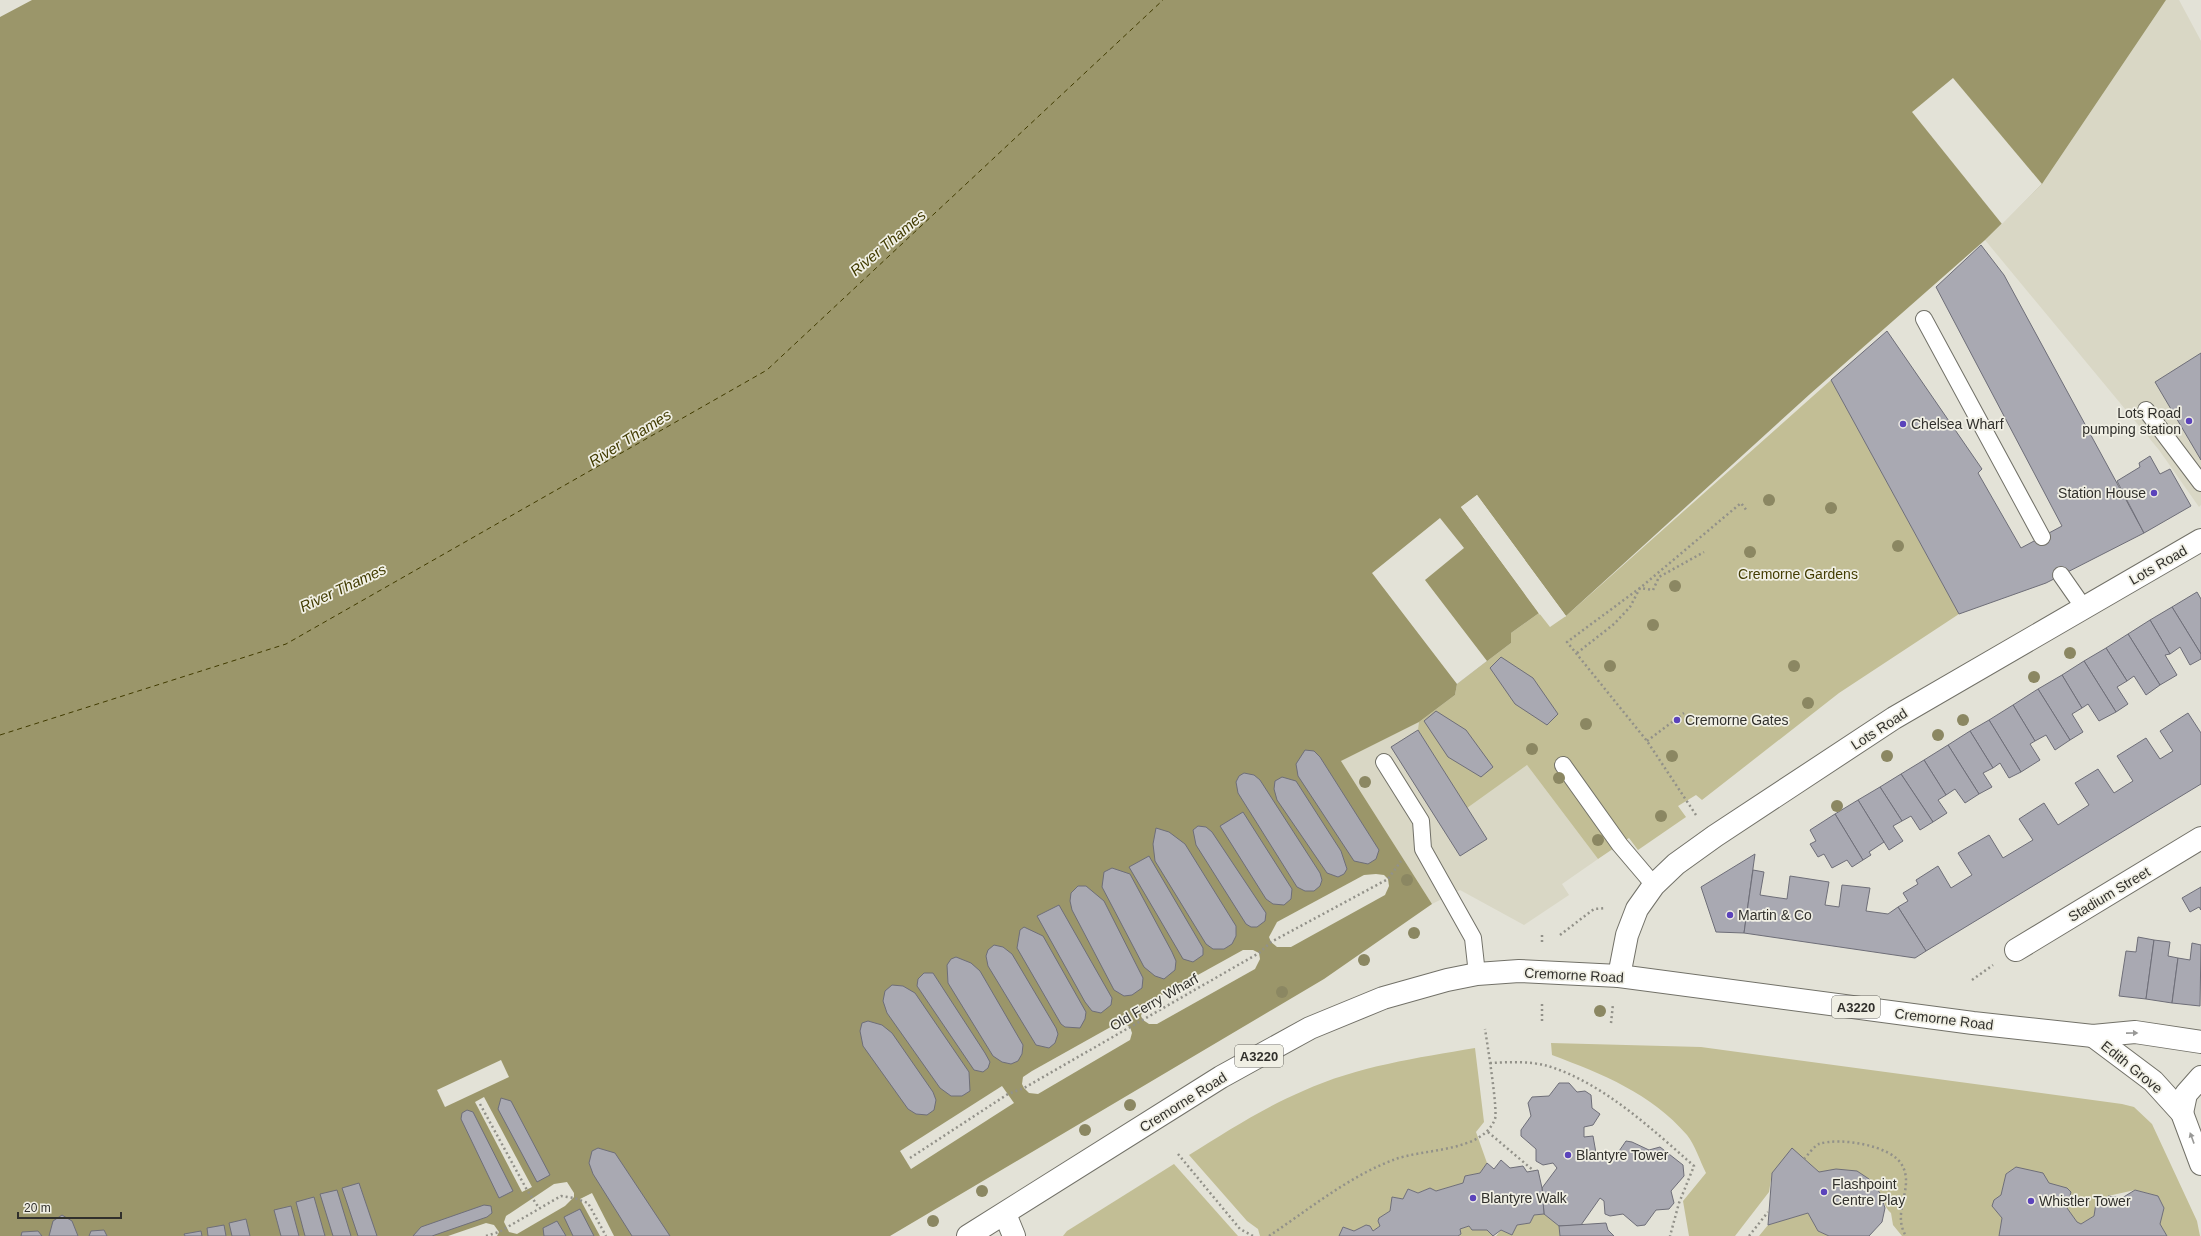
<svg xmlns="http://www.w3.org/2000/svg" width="2201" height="1236" viewBox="0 0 2201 1236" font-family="Helvetica,sans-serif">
<rect width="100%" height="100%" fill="#e3e2d7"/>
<g fill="#d9d7c5">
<path d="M2166,0H2179L2201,41V505L2199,507L2159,450L1985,240L2042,184Z"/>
<path d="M1419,722L1467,807L1527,765L1598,859L1562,884L1569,895L1524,925L1460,890L1432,904L1341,761Z"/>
</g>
<g fill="#c2be95">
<path d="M1831,380L1959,614L1839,693L1702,800L1696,795L1678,806L1686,817L1638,850L1629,838L1598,859L1527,765L1467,808L1418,730L1419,722L1455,695L1457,684L1511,643V633L1539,613L1550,627L1566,616Z"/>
<path d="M1551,1043L1701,1047L2122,1104L2134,1107L2152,1124L2197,1221L2200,1236H2167L2160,1224L2164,1208L2158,1196L2135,1190L2108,1196V1199L2100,1198L2096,1203L2094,1216L2081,1224L2077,1222L2049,1183L2016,1167L2006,1174L2001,1195L2002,1218L1999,1236H1902L1893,1225L1891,1213C1884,1207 1884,1200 1879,1192C1864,1169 1843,1168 1819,1172L1804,1159L1772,1173L1769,1192L1735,1236H1689L1683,1201L1706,1173C1700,1161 1695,1145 1687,1135C1651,1093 1602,1074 1552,1055Z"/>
<path d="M1475,1048L1484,1122L1476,1132L1487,1163L1480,1173L1465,1176L1463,1183L1436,1191L1430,1188L1418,1193L1408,1189L1403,1199L1392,1197L1390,1211L1379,1218L1378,1221L1380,1226L1373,1231L1370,1226L1366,1225L1354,1231L1343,1227L1339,1236H1260L1258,1229L1247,1221L1189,1155C1226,1132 1263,1108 1303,1091C1358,1066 1417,1058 1475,1048Z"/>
<path d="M1174,1164L1238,1236H1063L1067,1231Z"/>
<path d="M1808,1213L1818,1231L1829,1236H1759L1768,1225Z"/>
<path d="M1544,1214L1559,1226L1560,1236H1496L1501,1230L1512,1235L1517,1225L1530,1223L1534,1215Z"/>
<path d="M1469,1226L1472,1230H1487L1493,1236H1458L1461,1234L1460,1229Z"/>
</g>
<path fill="#9b966a" d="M32,0H2166L2042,184L1985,240L1810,394L1566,616L1477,495L1461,507L1539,613L1511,633V643L1457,684L1455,695L1419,722L1341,761L1432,904L1324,979L890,1236H0V17Z"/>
<g fill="#e3e2d7">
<path d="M1953,78L2042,184L2002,224L1912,112Z"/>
<path d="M1477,495L1566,616L1565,617L1477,498L1464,508L1541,612L1540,615L1461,507Z"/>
<path d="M1440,518L1464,548L1425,580L1487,661L1457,684L1372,573Z"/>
<path d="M1376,874L1384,875L1388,879L1389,886L1385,895L1291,947H1277L1271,942L1269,937L1277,922L1364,875Z"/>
<path d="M1243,950H1253L1259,953L1260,959L1255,969L1157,1024H1149L1143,1020L1141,1016L1143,1008L1149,1002Z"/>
<path d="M1124,1023L1130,1027L1132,1033L1130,1040L1038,1094L1029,1093L1024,1088L1022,1084L1023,1077L1032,1071L1116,1024Z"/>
<path d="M501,1060L509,1077L445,1107L437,1090Z"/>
<path d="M1002,1086L1014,1103L911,1169L900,1151Z"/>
<path d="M484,1097L532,1187L522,1192L475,1102Z"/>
<path d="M567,1182L574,1193V1197L565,1206L517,1234L509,1232L504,1222L506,1216L554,1184Z"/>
<path d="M592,1193L614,1236H600L580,1199Z"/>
<path d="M486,1223L494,1225L499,1232L497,1236H448Z"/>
</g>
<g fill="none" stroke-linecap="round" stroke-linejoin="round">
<path stroke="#413b00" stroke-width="1" stroke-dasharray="5 4" stroke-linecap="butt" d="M0,735L286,644L767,370L1163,0"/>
</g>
<g fill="#a9a9b2" stroke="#6e6e78">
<path d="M1981,245L2004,275L2144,533L2046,583L1959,614L1831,380L1887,331L1982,469L1978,473L2021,548L2062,526L1936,287Z"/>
<path d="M2201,353V460L2155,382Z"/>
<path d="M2150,456L2160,474L2170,469L2191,506L2144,533L2117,481L2140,467L2139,463Z"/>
<path d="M2197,592L2201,599V654L2172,607Z"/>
<path d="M2172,607L2201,654V659L2190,665L2180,647L2170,654L2150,620Z"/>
<path d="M2150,620L2170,654L2165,655L2177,675L2160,685L2128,634Z"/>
<path d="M2128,634L2160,685L2146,695L2134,676L2127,681L2106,648Z"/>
<path d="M2106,648L2127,681L2117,687L2128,704L2116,712L2084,661Z"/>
<path d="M1501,657L1533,678L1558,714L1547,725L1515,704L1490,668Z"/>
<path d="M2084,661L2116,712L2099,721L2088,704L2082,708L2062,675Z"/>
<path d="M2062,675L2082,708L2072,714L2083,732L2070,740L2038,689Z"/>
<path d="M2038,689L2070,740L2055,750L2046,735L2035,741L2013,705Z"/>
<path d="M2013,705L2035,741L2030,744L2040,760L2021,772L1989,720Z"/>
<path d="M1436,711L1466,730L1493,767L1481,777L1448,757L1424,721Z"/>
<path d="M2188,713L2201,733V784L1926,951L1898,907L1908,901L1903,893L1918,884L1916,880L1938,866L1951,888L1972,875L1958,853L1989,835L2003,858L2033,840L2019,819L2044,803L2058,825L2089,805L2075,783L2098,769L2114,793L2133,781L2117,756L2146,738L2160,759L2173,751L2160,731Z"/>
<path d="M1989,720L2021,772L2009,778L2000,763L1993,768L1970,731Z"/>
<path d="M1418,730L1487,839L1460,856L1391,747Z"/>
<path d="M1970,731L1993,768L1983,773L1992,787L1979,794L1948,745Z"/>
<path d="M1948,745L1979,794L1965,803L1955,789L1946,795L1924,760Z"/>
<path d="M1305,750L1314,751L1320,757L1379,850L1376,859L1368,864L1354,861L1298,776L1296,764Z"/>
<path d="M1924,760L1946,795L1938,800L1947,813L1933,822L1901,774Z"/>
<path d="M1244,773L1254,775L1260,780L1320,873L1322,880L1320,886L1314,891H1305L1297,887L1238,793L1236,782L1239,776Z"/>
<path d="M1901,774L1933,822L1920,830L1911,816L1902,821L1880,787Z"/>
<path d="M1282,777L1296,781L1341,851L1347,869L1344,874L1338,877L1327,873L1277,800L1274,789L1275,781Z"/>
<path d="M1880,787L1902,821L1893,826L1903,841L1889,850L1858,800Z"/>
<path d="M1858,800L1884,842L1869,852L1871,855L1863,860L1835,814Z"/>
<path d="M1243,812L1292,889L1291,899L1284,905L1273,904L1266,899L1220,826Z"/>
<path d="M1835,814L1863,860L1852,867L1847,860L1832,868L1824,854L1818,857L1810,844L1816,841L1810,830Z"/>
<path d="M1198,826L1206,827L1212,832L1266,913L1265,921L1257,927H1251L1246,924L1196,845L1193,830Z"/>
<path d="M1156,828L1169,832L1185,844L1236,926V936L1232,944L1224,949H1213L1206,944L1155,861L1153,844Z"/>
<path d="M1755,854L1744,933L1716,932L1701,887Z"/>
<path d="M1149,856L1203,948V955L1193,962L1183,959L1129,867Z"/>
<path d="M1112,868L1130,874L1172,952L1176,961L1175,970L1164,979L1155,976L1144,967L1102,887L1104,872Z"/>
<path d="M1753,870L1764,872L1760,895L1773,897L1787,899L1790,876L1829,882L1825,905L1839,907L1842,885L1870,888L1866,911L1888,914L1898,907L1926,951L1915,958L1744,933Z"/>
<path d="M1078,886H1086L1104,901L1143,978L1142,988L1132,995L1124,996L1114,990L1072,910L1070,901L1071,893Z"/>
<path d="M2201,887V910L2199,907L2190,912L2182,898Z"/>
<path d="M1059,905L1112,998L1111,1005L1101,1013L1092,1011L1085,1002L1037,916Z"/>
<path d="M1024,927L1043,936L1086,1012L1085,1019L1080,1028L1065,1027L1061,1024L1017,948L1020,930Z"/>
<path d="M2138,937L2154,940L2146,999L2119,996L2126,951L2136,952Z"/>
<path d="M2154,940L2170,942L2168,956L2178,958L2172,1003L2146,999Z"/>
<path d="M2192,943L2201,945L2200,1006L2172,1003L2178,958L2190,960Z"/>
<path d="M994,945L1003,947L1012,954L1056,1028L1058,1034L1055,1043L1049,1048L1036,1045L988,966L986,956L988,950Z"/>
<path d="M956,957L971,963L980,971L1023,1045L1022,1054L1018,1061L1011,1064L1002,1062L993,1056L948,983L947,965L951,959Z"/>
<path d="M924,973H933L985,1053L990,1062L988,1068L983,1072L974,1070L917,986L918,979Z"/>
<path d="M892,985L903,986L915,993L969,1072L970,1091L962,1096H951L940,1088L887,1013L883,1001L885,991Z"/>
<path d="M868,1021L882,1025L892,1033L933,1092L936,1100L934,1110L927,1115L916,1114L908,1109L863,1046L860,1031L862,1023Z"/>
<path d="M1559,1083H1569L1577,1092L1585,1091L1591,1095L1592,1108L1600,1114L1593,1125L1584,1127V1137L1593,1136L1596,1153L1601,1156L1617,1154L1626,1141L1632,1142L1649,1150L1660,1147L1683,1165L1684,1176L1671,1191L1674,1203L1669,1209L1656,1210L1645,1225L1637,1226L1623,1214L1610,1216L1605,1214L1604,1201L1600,1198L1581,1225L1559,1226L1544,1214L1542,1188L1557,1168L1553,1163L1543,1165L1536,1161V1149L1521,1136V1130L1531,1116L1528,1103L1532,1097L1549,1096Z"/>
<path d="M501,1098L511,1101L550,1175L537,1182L498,1109Z"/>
<path d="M467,1110L473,1112L513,1191L499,1198L461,1119L462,1113Z"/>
<path d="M598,1148L615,1153L670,1236H632L593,1174L589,1163L592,1151Z"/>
<path d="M1792,1148L1819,1172L1836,1169L1857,1171L1869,1179L1880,1193L1885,1208L1882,1222L1869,1236H1829L1818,1231L1808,1213L1768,1225L1772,1173Z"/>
<path d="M1501,1160L1510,1168L1523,1166L1527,1172L1538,1170L1542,1188L1544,1214L1534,1215L1530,1223L1517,1225L1512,1235L1501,1230L1493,1236L1487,1230H1472L1469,1226L1460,1229L1461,1234L1458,1236H1339L1343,1227L1354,1231L1366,1225L1370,1226L1373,1231L1380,1226L1378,1221L1379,1218L1390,1211L1392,1197L1403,1199L1408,1189L1418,1193L1430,1188L1436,1191L1463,1183L1465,1176L1480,1173L1487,1163L1494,1169Z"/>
<path d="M2016,1167L2043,1173L2049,1183L2067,1188L2071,1192L2067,1208L2077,1222L2081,1224L2094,1216L2096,1203L2100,1198L2108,1199V1196L2122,1198L2135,1190L2158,1196L2164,1208L2160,1224L2167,1236H1999L2002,1218L1992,1206L1994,1200L2001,1195L2006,1174Z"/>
<path d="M359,1183L377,1236H358L342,1188Z"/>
<path d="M337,1190L351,1236H333L320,1194Z"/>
<path d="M314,1197L325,1236H305L296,1202Z"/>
<path d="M484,1205L491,1206L492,1213L487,1217L432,1236H413L421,1227Z"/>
<path d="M291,1206L299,1236H281L274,1210Z"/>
<path d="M580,1209L594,1236H573L564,1217Z"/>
<path d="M62,1215L72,1221L78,1236H49L53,1221Z"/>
<path d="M246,1219L250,1236H232L229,1223Z"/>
<path d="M557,1221L566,1236H544L543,1228Z"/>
<path d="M1606,1223L1608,1230L1614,1236H1560L1559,1226Z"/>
<path d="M224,1225L226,1236H208L207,1228Z"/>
<path d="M104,1230L107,1236H89L91,1231Z"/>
<path d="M38,1231L42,1236H21L22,1232Z"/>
<path d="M201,1231L202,1236H185L184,1234Z"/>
</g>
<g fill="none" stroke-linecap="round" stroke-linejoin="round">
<g stroke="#727168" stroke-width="18">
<g id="lane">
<path d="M1924,319L2042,537"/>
<path d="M2146,410L2201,483"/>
<path d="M2061,575L2084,608"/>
<path d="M1384,762L1421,821L1423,849L1473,938L1477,974"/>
<path d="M1563,765L1620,845L1654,885"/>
</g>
</g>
<g stroke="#727168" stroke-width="24">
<g id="street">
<path d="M2016,950L2201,838"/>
<path d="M1005,1214L1014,1236"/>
</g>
</g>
<g stroke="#727168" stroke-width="24">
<path id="secondary" d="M1619,976L1627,935L1637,909L1654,885L1676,864L1715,836L1894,718L2201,540"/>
</g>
<g stroke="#727168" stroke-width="24">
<g id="highway">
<path d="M2093,1036L2153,1081L2182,1113L2201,1164"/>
<path d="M2182,1113L2186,1094L2201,1077"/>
<path d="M968,1236L1221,1077L1310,1028L1383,998L1447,980L1477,974L1519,971L1619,976L1973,1023L2093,1036L2135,1032L2201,1042"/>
</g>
</g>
<g stroke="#929189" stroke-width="2.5" stroke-dasharray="2 3" stroke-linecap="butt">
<path d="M1577,653L1614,624L1630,607L1640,588L1741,503L1747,511"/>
<path d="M1647,741L1684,713"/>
<path d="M1696,815L1647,741L1567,642L1640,588L1653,590L1659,577L1704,552"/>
<path d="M1560,935L1594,909L1606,908"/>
<path d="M1542,942V935"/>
<path d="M1972,980L1993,965"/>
<path d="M1542,1021V1001"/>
<path d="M1611,1023L1613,1004"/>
<path d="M1490,1063C1508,1062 1531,1061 1548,1066C1603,1083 1652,1129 1694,1166L1679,1203L1670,1236"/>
<path d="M480,1104L527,1190L539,1208"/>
<path d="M1488,1132L1534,1171"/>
<path d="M1178,1154L1240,1229L1253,1236"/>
<path d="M910,1158L1008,1094L1024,1088L1259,953L1271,942L1388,879L1401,861"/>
<path d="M1804,1159C1808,1155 1814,1146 1819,1144C1839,1137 1891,1145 1902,1165C1915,1188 1891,1212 1906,1236"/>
<path d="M486,1236L499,1232L561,1196L574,1198L588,1203L606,1236"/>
<path d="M1269,1236C1308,1210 1348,1177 1393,1160C1423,1148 1482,1153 1495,1119C1498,1110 1487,1042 1485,1029"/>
<path d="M1749,1236L1768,1212"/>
</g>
<use href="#lane" stroke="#fff" stroke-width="16"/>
<use href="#street" stroke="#fff" stroke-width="22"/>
<use href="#secondary" stroke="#fff" stroke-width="22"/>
<use href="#highway" stroke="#fff" stroke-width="22"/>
</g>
<g fill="#8b8762">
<circle cx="1769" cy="500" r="6"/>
<circle cx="1831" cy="508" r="6"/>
<circle cx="1898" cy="546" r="6"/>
<circle cx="1750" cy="552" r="6"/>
<circle cx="1675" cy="586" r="6"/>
<circle cx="1653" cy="625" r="6"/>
<circle cx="2070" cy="653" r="6"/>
<circle cx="1610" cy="666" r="6"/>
<circle cx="1794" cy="666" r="6"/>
<circle cx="2034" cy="677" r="6"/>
<circle cx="1808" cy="703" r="6"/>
<circle cx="1963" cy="720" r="6"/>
<circle cx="1586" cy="724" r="6"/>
<circle cx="1938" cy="735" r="6"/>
<circle cx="1532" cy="749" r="6"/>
<circle cx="1672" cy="756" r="6"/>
<circle cx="1887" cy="756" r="6"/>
<circle cx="1559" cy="778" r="6"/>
<circle cx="1365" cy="782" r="6"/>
<circle cx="1837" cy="806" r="6"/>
<circle cx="1661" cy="816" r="6"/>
<circle cx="1598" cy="840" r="6"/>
<circle cx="1407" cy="880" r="6"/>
<circle cx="1414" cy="933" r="6"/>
<circle cx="1364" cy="960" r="6"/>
<circle cx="1282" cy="992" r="6"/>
<circle cx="1600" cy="1011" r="6"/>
<circle cx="1130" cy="1105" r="6"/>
<circle cx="1085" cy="1130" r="6"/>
<circle cx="982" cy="1191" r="6"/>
<circle cx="933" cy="1221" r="6"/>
</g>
<defs><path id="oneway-solid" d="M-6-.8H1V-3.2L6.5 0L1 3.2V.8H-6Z"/></defs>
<g fill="#989896">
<use href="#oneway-solid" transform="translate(2132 1033) rotate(-1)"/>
<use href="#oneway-solid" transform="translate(2192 1138) rotate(-110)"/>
</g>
<g fill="#5b43bb" stroke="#f0efe4" stroke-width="1.5">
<circle cx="2189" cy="421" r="4"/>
<circle cx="1903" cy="424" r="4"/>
<circle cx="2154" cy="493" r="4"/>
<circle cx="1677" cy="720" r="4"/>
<circle cx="1730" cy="915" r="4"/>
<circle cx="1568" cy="1155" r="4"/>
<circle cx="1824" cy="1192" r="4"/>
<circle cx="1473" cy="1198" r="4"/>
<circle cx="2031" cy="1201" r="4"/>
</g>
<g text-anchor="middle" stroke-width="3.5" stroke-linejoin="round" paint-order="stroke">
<g fill="#f0efe4" stroke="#6a6963" stroke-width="1">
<rect x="1832" y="996" width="48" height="22" rx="3"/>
<rect x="1235" y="1045" width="48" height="22" rx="3"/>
</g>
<g font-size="13" font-weight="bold" fill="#31302c">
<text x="1856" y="1012">A3220</text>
<text x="1259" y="1061">A3220</text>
</g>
<g font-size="14" fill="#31302c" stroke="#f0efe4" text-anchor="start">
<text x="2181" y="418" text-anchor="end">Lots Road<tspan x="2181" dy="16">pumping station</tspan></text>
<text x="1911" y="429">Chelsea Wharf</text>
<text x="2146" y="498" text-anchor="end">Station House</text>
<text x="1685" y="725">Cremorne Gates</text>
<text x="1738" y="920">Martin &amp; Co</text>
<text x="1576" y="1160">Blantyre Tower</text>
<text x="1832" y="1189">Flashpoint<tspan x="1832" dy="16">Centre Play</tspan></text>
<text x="1481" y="1203">Blantyre Walk</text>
<text x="2039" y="1206">Whistler Tower</text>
</g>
<g font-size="14" fill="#31302c" stroke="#f0efe4">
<text transform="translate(2158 565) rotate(-30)" y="5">Lots Road</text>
<text transform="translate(1879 729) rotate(-33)" y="5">Lots Road</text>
<text transform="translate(2109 894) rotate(-31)" y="5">Stadium Street</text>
<text transform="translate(1574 975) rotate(3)" y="5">Cremorne Road</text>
<text transform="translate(1154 1002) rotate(-30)" y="5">Old Ferry Wharf</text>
<text transform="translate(1944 1019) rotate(7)" y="5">Cremorne Road</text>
<text transform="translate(2132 1067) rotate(39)" y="5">Edith Grove</text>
<text transform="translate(1183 1102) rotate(-32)" y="5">Cremorne Road</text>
</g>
<g font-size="14" fill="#433c02" stroke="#f0efe4">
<text x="1798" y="579">Cremorne Gardens</text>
</g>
<g font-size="15" font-style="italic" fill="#413b00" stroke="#f0efe4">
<text transform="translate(888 243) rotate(-40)" y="5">River Thames</text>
<text transform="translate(630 438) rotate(-32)" y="5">River Thames</text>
<text transform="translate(343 588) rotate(-25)" y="5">River Thames</text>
</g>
</g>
<path d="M18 1212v6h103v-6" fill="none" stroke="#31302c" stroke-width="2"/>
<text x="24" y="1212" font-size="12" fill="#31302c" stroke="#f0efe4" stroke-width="3" paint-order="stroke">20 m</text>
</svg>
